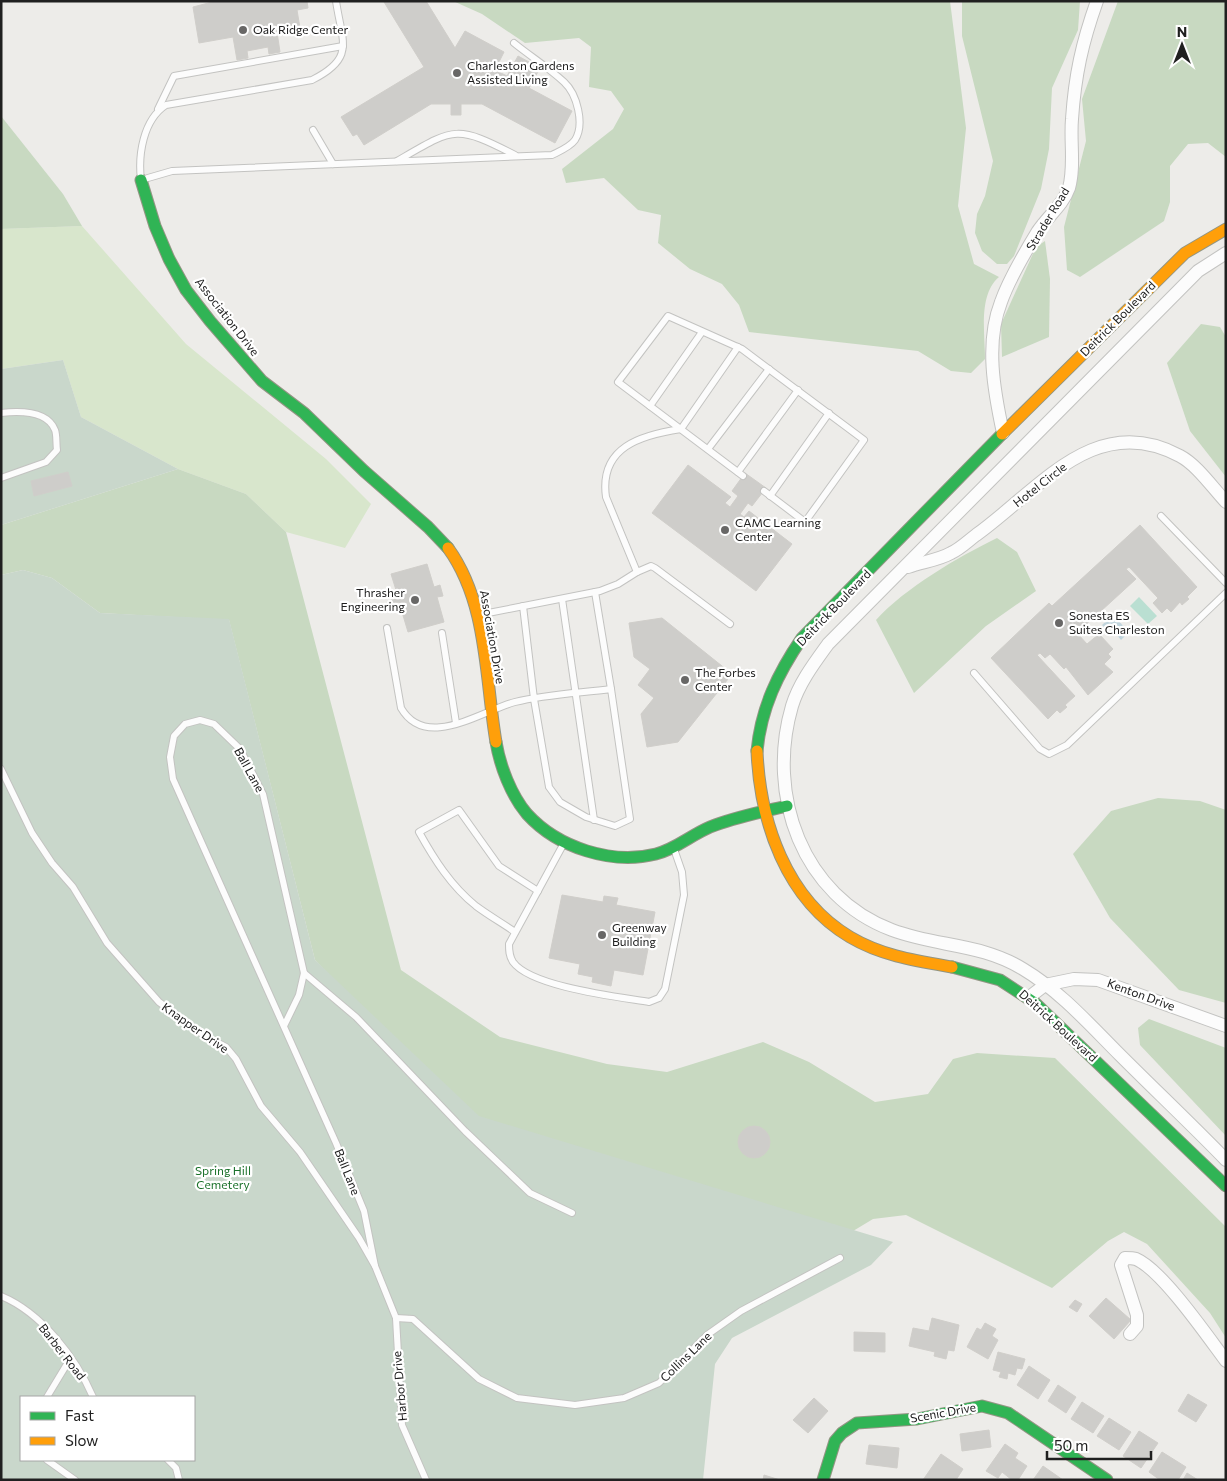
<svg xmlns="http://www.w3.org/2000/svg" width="1227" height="1481" viewBox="0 0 1227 1481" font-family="Commissioner,sans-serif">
<rect width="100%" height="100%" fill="#edece9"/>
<path fill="#d8e6cc" d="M82,226L186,344L326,459L371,504L345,548L286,532L246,494L178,469L81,417L63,360L1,369V229Z"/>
<g fill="#c8d9c1">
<path d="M453,1H950L966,128L958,206L974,264L999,277C978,295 985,333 985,359L971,373L951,371L918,351L749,332L739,305L722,284L690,269L658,243L661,215L638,210L604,178L566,183L562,169L613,129L624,109L611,91L589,87L591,47L579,38L525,43L482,14Z"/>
<path d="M962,1H1080L1078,30L1052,88L1049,149L1041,189L1014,256L1007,264H997L982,251L975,233L977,214L985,196L993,161L962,36Z"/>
<path d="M1118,1H1226V157L1208,143L1188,144L1170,166V202L1164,221L1080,277L1067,270L1064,227L1086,141L1082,99Z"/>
<path d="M1,116L63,194L82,226L1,229Z"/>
<path d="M1045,241L1050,279L1049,337L1002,357L1001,324L1036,247Z"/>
<path d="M1201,324L1220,327L1226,337V477L1190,431L1167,363Z"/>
<path d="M178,469L246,494L286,532L401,970L500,1037L607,1064L667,1072L763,1042L809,1062L875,1102L928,1094L953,1059L977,1053L1055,1058L1226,1227V1338L1210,1313L1147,1244L1124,1232L1108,1241L1052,1288L906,1215L873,1219L737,1301L472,1125L315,960L229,620L100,613L52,578L23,570L1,575V525Z"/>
<path d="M997,538L1017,552L1036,591L986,626L914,693L876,620C905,588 958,557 997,538Z"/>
<path d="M1158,798L1200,801L1226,810V1003L1179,990L1110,918L1073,854L1111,811Z"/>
<path d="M1149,1019L1226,1048V1136L1140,1045L1138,1028Z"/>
</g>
<g fill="#c9d7cb" fill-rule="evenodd">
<path d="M63,360L81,417L178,469L1,525V369Z"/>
<path d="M23,570L52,578L100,613L229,619L315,960L479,1116L893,1242L871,1265L732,1338L715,1364L703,1480H1V575ZM21,1397H194V1460H21Z"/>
</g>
<path fill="#badfd2" d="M1139,597L1157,616L1148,624L1130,606Z"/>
<path fill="#c0d4dc" d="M1113,615L1129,632L1121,640L1109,626L1106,629L1102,625Z"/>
<g fill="#cecdca" stroke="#d0ceca">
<path d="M216,1H307L308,8L297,10L300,28L277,32L280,52L269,54L268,47L247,51L248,58L237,60L233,37L199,43L193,7Z"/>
<path d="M426,1L455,48L465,31L504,52L495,70L507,76L518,56L540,68L529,88L572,111L555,143L482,104H461V115H451V104H431L364,145L357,134L353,136L341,117L424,67L384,2Z"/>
<path d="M688,465L731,497L725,503L730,507L738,496L732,491L745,473L766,488L752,506L748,503L740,514L744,517L749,511L792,544L756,591L652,513Z"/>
<path d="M68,472L72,486L34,496L31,481Z"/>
<path d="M1140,525L1197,587L1187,597L1189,599L1182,605L1180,602L1171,612L1167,608L1162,613L1153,603L1158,598L1129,567L1126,569L1136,579L1077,633L1087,644L1099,634L1113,649L1108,654L1111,657L1104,664L1113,672L1088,695L1066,667L1064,669L1050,654L1045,658L1040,653L1037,655L1075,696L1065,705L1067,707L1060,713L1057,710L1048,719L991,658L1049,603L1052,606Z"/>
<path d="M427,564L434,587L440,585L443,596L437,597L444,622L408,632L399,602L393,603L390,592L396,590L391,574Z"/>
<path d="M662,618L732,674L678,742L647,747L641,714L654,698L638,685L650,669L634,657L629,623Z"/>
<path d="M562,895L603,902L604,896L618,898L616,905L655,912L643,975L614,970L611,986L592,982L593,977L578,974L580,964L549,958Z"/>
<circle cx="754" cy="1142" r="16"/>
<path d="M1106,1298L1131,1320L1114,1339L1089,1316Z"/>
<path d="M1075,1300L1082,1304L1077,1312L1069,1307Z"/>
<path d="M932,1318L959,1325L954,1351L948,1350L946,1359L934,1356L935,1352L909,1346L913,1328L929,1331Z"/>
<path d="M985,1323L996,1329L992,1336L998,1340L988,1359L967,1347L977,1328L981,1330Z"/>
<path d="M854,1332L885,1333V1352L854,1351Z"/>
<path d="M998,1352L1025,1359L1022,1369L1017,1368L1015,1375L1008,1373L1007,1379L999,1377L1001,1372L993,1370Z"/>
<path d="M1029,1366L1050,1380L1038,1399L1017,1385Z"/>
<path d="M1058,1385L1076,1397L1066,1413L1048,1401Z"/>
<path d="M1188,1394L1207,1405L1196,1422L1178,1411Z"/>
<path d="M814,1398L828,1411L808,1433L793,1420Z"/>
<path d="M1082,1402L1104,1416L1093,1433L1071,1419Z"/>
<path d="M1109,1418L1131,1432L1119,1450L1097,1436Z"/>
<path d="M989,1430L991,1447L962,1451L960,1434Z"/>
<path d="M1139,1431L1158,1443L1141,1468L1123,1456Z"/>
<path d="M1005,1444L1018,1453L1015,1458L1027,1466L1018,1480H1012L1002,1472L998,1478L986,1471Z"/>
<path d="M869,1445L899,1448L897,1468L866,1464Z"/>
<path d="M1162,1452L1186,1467L1178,1480H1160L1149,1472Z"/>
<path d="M941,1454L963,1469L956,1480H923Z"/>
<path d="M1043,1466L1063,1480H1033Z"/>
<path d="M1187,1473L1198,1480H1183Z"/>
<path d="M764,1475L780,1480H763Z"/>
</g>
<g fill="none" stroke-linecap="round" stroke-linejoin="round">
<g stroke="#c3c3c1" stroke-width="8">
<g id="lane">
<path d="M336,1C342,42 356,58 312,80L166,105C143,120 138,155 141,180L172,171L552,155C560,151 570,147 575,140C585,124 577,94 564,82C549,68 530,56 514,43"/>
<path d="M158,109L174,76L343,46"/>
<path d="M313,130L333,164"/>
<path d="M397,161C454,128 455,124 515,155"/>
<path d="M650,406L702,332"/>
<path d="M1,413C19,411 47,410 55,430C57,435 56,444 57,450L46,462L1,478"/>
<path d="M708,449L769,369"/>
<path d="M738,472L798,390"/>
<path d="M743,476L618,382L668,316L742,349L864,440L805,522L764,491"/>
<path d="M770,496L829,413"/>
<path d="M1161,516L1226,583"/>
<path d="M595,592L611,689"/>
<path d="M562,599L594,820"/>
<path d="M478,615L600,591L618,584L637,572"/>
<path d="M730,624L655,568L651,566L637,572L606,497C599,447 641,435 681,429L738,347"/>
<path d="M387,628L401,708C426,751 481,711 515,702C546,694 580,693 611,689L630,819L615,826L586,817L560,802L549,787L534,699L523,606"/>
<path d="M442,633L456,723"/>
<path d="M974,673L1040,749L1049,754L1067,745L1226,593"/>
<path d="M1,769L32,833L52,863L73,887L107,943L159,1002L205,1036L226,1047L236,1059L261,1106L300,1152L359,1238L375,1266L396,1318L402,1425L426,1480"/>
<path d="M564,843L509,944C509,950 509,956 513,962C531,987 619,997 649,1002L659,998L665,989L684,895L682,872L674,849"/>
<path d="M515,932C502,923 488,915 476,906C451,886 434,859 419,832L459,810L499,866L538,891"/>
<path d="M304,973L356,1017L465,1131L530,1193L572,1213"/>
<path d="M284,1026L299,995L304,973L263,794L240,749L214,724L200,720L185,724L174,736L170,757L173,779L336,1143L364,1211L375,1266"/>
<path d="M1,1296C42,1313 76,1358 93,1397"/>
<path d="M396,1318L413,1319L479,1379L517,1398L575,1405L624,1398L659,1383L707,1335L741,1311L840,1258"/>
<path d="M47,1397L70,1359"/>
<path d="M47,1460L75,1480"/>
<path d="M168,1460L176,1468L179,1480"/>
</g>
</g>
<g stroke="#c3c3c1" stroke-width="14">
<g id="street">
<path d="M1226,253L1198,271L828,644C815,662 799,683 792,706C766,795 802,896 892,930C937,947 981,943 1023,969C1060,991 1090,1025 1120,1055C1155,1090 1191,1124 1226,1160"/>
<path d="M1003,433C994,391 985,343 1001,302C1008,282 1027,249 1038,231C1048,216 1063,205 1069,188C1075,167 1070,141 1072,119C1075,75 1082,43 1097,1"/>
<path d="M908,567C922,562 939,560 951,553C960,549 968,541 976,535C1039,490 1095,410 1180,456C1197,465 1212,487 1226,502"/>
<path d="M1028,998L1045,985L1074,979L1098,980L1226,1026"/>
<path d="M1130,1334L1137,1326V1315L1121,1265L1125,1258C1129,1258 1133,1258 1136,1259C1162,1270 1208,1337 1226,1361"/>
</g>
</g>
<g stroke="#929583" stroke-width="13">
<g id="fast">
<path d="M141,180L155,226L169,259L186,290L210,321L262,381L304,413L364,471L428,527L448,548"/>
<path d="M496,742C500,766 511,795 527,814C558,848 612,865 656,854C676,849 691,835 710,827C735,817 761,812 787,806"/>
<path d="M757,751C761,708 778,673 802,638L1002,434"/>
<path d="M952,967L1000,980L1035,1003L1226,1186"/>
<path d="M823,1480L835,1441L842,1433L857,1423L917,1419L982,1406L1008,1413L1107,1480"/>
</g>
</g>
<g stroke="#929583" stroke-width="13">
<g id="slow">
<path d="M1002,434L1185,253L1226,229"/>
<path d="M448,548C488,603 485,678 496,742"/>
<path d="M757,751C760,822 786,899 850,937C882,956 917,961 952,967"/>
</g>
</g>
<use href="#lane" stroke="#fcfcfc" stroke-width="6"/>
<use href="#street" stroke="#fcfcfc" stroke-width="12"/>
<use href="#fast" stroke="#30b455" stroke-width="11"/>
<use href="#slow" stroke="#ff9f0a" stroke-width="11"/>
</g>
<g fill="#686766" stroke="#fff" stroke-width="2">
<circle cx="243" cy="30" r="5"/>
<circle cx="457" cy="73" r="5"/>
<circle cx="725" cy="530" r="5"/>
<circle cx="415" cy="600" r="5"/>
<circle cx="1059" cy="623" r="5"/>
<circle cx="685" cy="680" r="5"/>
<circle cx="602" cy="935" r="5"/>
</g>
<g text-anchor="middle" stroke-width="4.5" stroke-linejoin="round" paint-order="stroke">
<g font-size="12" fill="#202020" stroke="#fff" text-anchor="start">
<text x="253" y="34">Oak Ridge Center</text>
<text x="467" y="70">Charleston Gardens<tspan x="467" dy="14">Assisted Living</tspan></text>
<text x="735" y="527">CAMC Learning<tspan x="735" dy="14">Center</tspan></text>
<text x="405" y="597" text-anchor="end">Thrasher<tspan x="405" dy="14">Engineering</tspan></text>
<text x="1069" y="620">Sonesta ES<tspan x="1069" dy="14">Suites Charleston</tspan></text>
<text x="695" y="677">The Forbes<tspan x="695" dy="14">Center</tspan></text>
<text x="612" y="932">Greenway<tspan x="612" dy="14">Building</tspan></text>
</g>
<g font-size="12" fill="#202020" stroke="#fff">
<text transform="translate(1048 219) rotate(-59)" y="4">Strader Road</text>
<text transform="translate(227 317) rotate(52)" y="4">Association Drive</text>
<text transform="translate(1118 319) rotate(-45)" y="4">Deitrick Boulevard</text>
<text transform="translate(1040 485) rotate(-38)" y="4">Hotel Circle</text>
<text transform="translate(834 608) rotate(-46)" y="4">Deitrick Boulevard</text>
<text transform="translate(492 637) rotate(80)" y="4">Association Drive</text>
<text transform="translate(249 770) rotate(61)" y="4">Ball Lane</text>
<text transform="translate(1141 995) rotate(20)" y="4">Kenton Drive</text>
<text transform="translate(1058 1026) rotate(42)" y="4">Deitrick Boulevard</text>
<text transform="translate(195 1028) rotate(35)" y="4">Knapper Drive</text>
<text transform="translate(347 1172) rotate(68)" y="4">Ball Lane</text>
<text transform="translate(62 1352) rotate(52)" y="4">Barber Road</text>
<text transform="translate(686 1357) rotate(-44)" y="4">Collins Lane</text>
<text transform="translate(400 1386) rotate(-95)" y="4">Harbor Drive</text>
<text transform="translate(943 1413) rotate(-10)" y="4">Scenic Drive</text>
</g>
<g font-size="12" fill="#1a712a" stroke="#fff">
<text x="223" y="1175">Spring Hill<tspan x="223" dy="14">Cemetery</tspan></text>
</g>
</g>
<rect width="1227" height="1481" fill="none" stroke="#202020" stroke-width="5"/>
<rect x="20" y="1396" width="175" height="65" fill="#ffffff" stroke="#a6a6a6"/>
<rect x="30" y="1412" width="25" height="8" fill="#30b455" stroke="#a6a6a6"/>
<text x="65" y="1421" font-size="15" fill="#202020">Fast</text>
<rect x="30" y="1437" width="25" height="8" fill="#ff9f0a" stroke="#a6a6a6"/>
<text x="65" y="1446" font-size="15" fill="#202020">Slow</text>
<g transform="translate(1182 45)" stroke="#ffffff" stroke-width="4" paint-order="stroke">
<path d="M0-4L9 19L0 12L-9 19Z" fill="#202020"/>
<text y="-8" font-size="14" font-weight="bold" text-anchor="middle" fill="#202020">N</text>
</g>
<path d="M1047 1451v8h104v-8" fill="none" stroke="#202020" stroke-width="2.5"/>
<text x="1054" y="1451" font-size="15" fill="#202020" stroke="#ffffff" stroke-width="4" paint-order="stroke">50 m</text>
</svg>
